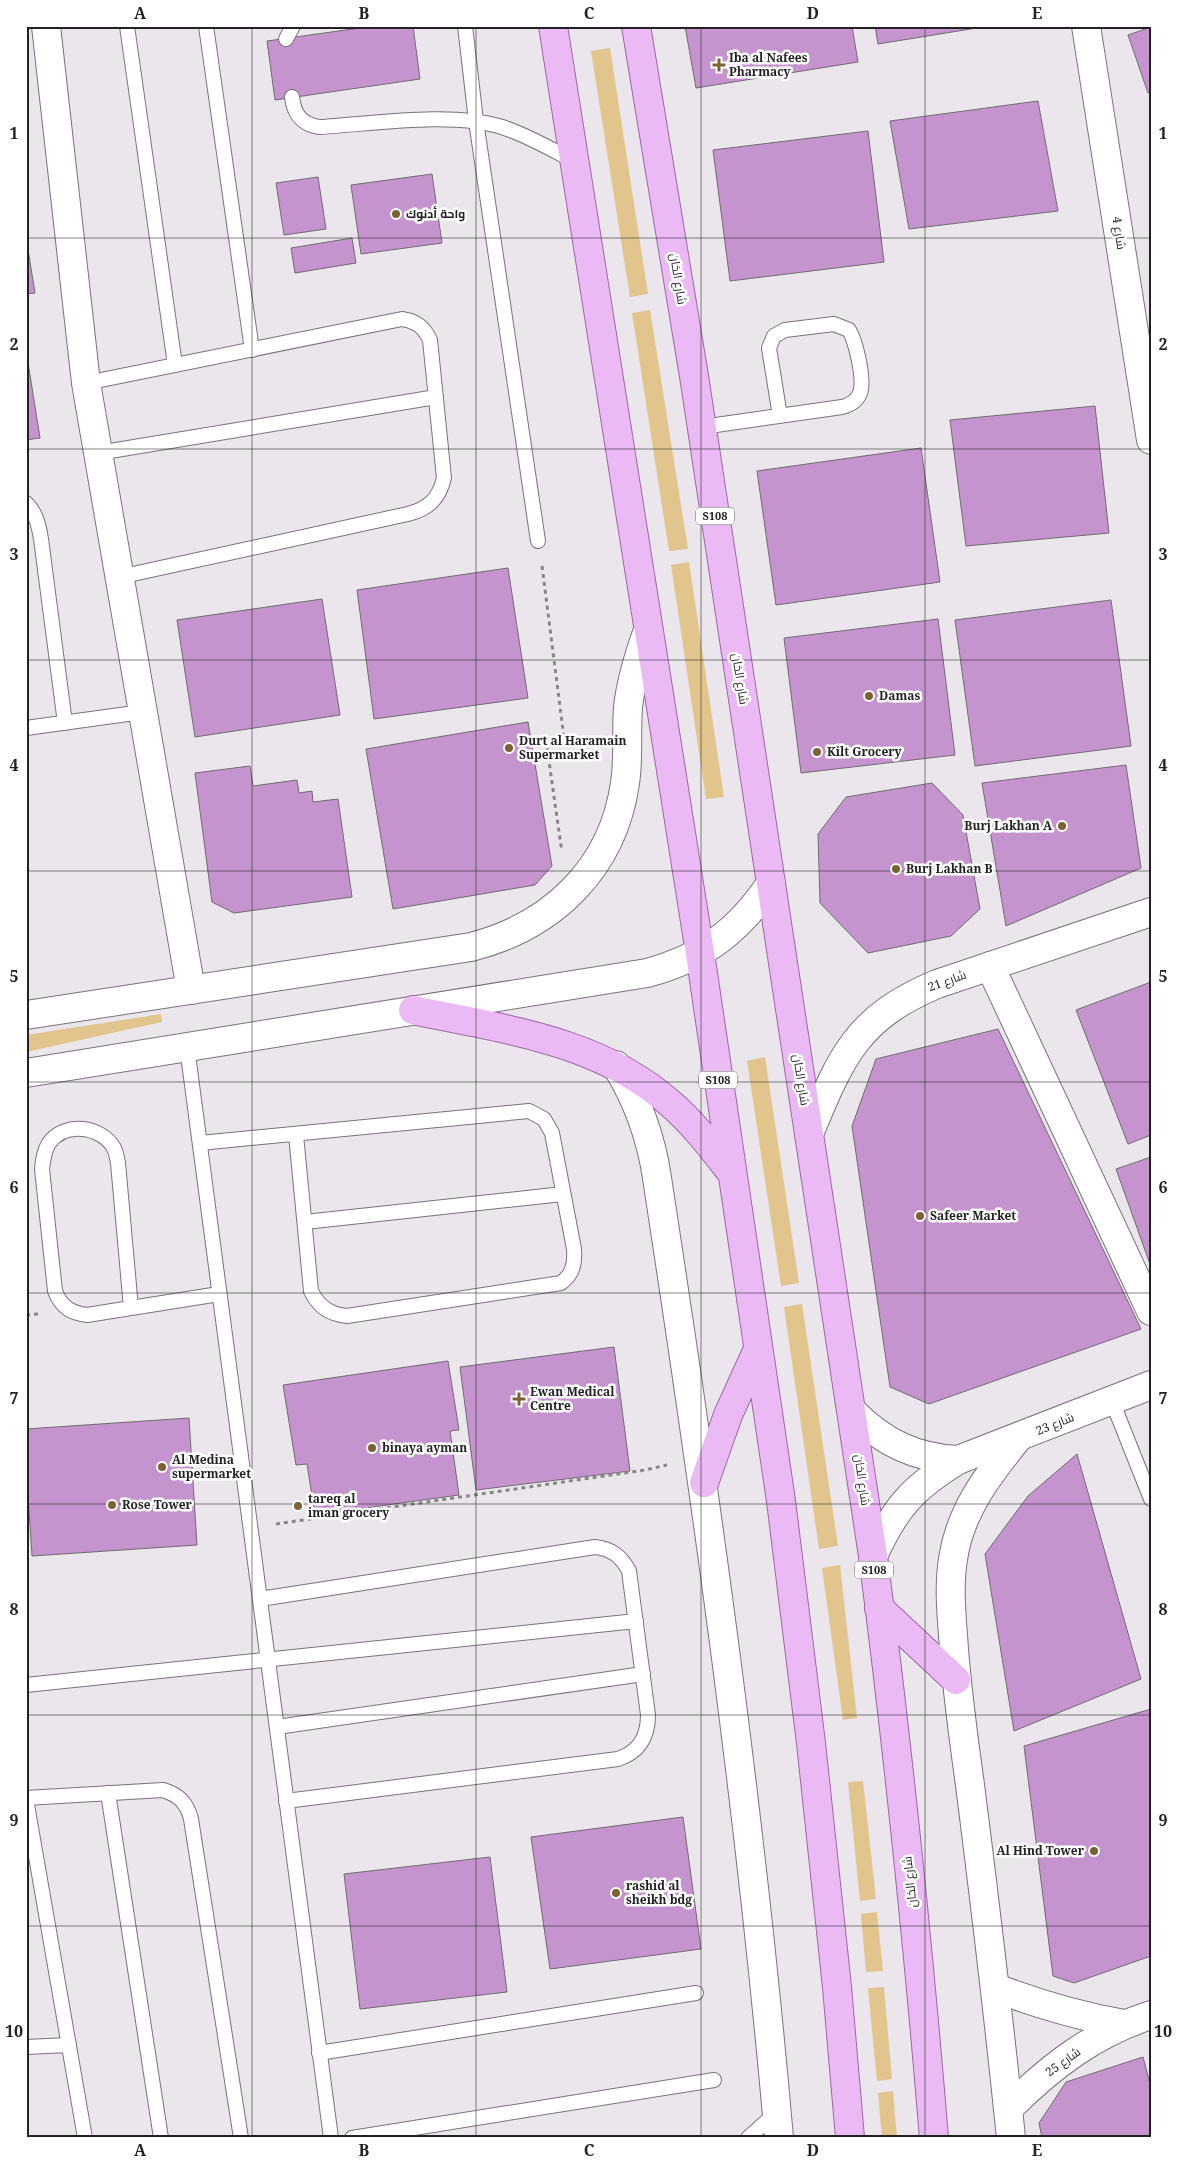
<svg xmlns="http://www.w3.org/2000/svg" width="1177" height="2164" viewBox="0 0 1177 2164" font-family="'Noto Serif',Cairo,serif">
<rect width="100%" height="100%" fill="#eae6eb"/>
<g fill="#e2c58d">
<path d="M610,48L648,294L630,297L591,51Z"/>
<path d="M650,310L688,549L669,551L632,313Z"/>
<path d="M689,562L724,797L706,799L671,565Z"/>
<path d="M161,1014L162,1022L26,1052V1035Z"/>
<path d="M765,1057L799,1283L781,1286L747,1061Z"/>
<path d="M802,1304L838,1546L819,1549L784,1307Z"/>
<path d="M840,1565L857,1718L843,1720L822,1568Z"/>
<path d="M863,1781L876,1899L860,1901L848,1782Z"/>
<path d="M877,1912L883,1971L866,1972L861,1914Z"/>
<path d="M884,1987L892,2079L877,2081L868,1988Z"/>
<path d="M893,2091L897,2138H882L878,2093Z"/>
</g>
<g fill="#c594ce" stroke="#706c71">
<path d="M374,26H413L420,79L275,100L267,41Z"/>
<path d="M685,26H852L858,62L696,88Z"/>
<path d="M875,26H989L878,44Z"/>
<path d="M1151,27V92L1148,93L1128,35Z"/>
<path d="M1038,101L1058,211L909,229L890,121Z"/>
<path d="M868,131L884,262L730,281L713,150Z"/>
<path d="M432,174L442,243L361,254L351,185Z"/>
<path d="M318,177L326,229L284,235L276,183Z"/>
<path d="M26,237L35,293L26,294Z"/>
<path d="M352,238L356,263L295,273L291,248Z"/>
<path d="M26,350L40,438L26,440Z"/>
<path d="M1095,406L1109,533L966,546L950,420Z"/>
<path d="M921,448L940,582L776,605L757,471Z"/>
<path d="M508,568L528,698L374,719L357,590Z"/>
<path d="M322,599L340,715L195,737L177,620Z"/>
<path d="M1111,600L1131,746L975,766L955,620Z"/>
<path d="M938,619L955,755L801,773L784,638Z"/>
<path d="M528,722L552,866L535,885L393,909L366,749Z"/>
<path d="M1126,765L1141,868L1006,926L982,783Z"/>
<path d="M250,766L253,786L297,780L299,793L312,791L313,802L338,799L352,897L234,913L212,902L195,773Z"/>
<path d="M932,783L963,815L980,909L951,936L868,953L820,903L818,834L846,797Z"/>
<path d="M1151,982V1135L1128,1144L1076,1010Z"/>
<path d="M998,1029L1141,1329L929,1404L890,1387L852,1126L876,1059Z"/>
<path d="M1151,1157V1267L1116,1169Z"/>
<path d="M614,1347L630,1471L476,1490L460,1367Z"/>
<path d="M448,1361L459,1430L450,1431L459,1495L315,1515L307,1464L296,1465L283,1385Z"/>
<path d="M189,1418L197,1545L32,1556L26,1464V1429Z"/>
<path d="M1077,1454L1141,1679L1014,1731L985,1554L1028,1496Z"/>
<path d="M1151,1709V1956L1074,1983L1053,1976L1024,1746Z"/>
<path d="M683,1817L701,1949L550,1969L531,1837Z"/>
<path d="M490,1857L507,1992L360,2009L344,1874Z"/>
<path d="M1143,2057L1151,2088V2138H1042L1039,2123L1066,2082Z"/>
</g>
<g fill="none" stroke-linecap="round" stroke-linejoin="round">
<g stroke="#787479" stroke-width="16">
<g id="service">
<path d="M127,26L175,365"/>
<path d="M206,26L252,350"/>
<path d="M465,26L476,121L538,541"/>
<path d="M286,39L293,26"/>
<path d="M292,97C294,114 301,124 319,127C372,124 451,111 502,127C527,135 551,149 574,161"/>
<path d="M86,383L402,319C416,321 424,327 430,340L444,478C439,499 428,509 408,514L119,577"/>
<path d="M702,427L842,407C850,405 857,401 860,393C865,380 856,342 849,330L834,324L785,330L774,336L769,348L780,416"/>
<path d="M98,453L436,397"/>
<path d="M26,503C36,512 39,526 41,539L65,723"/>
<path d="M26,728L142,712"/>
<path d="M187,1047L331,2138"/>
<path d="M200,1143L529,1111L544,1119L552,1133L574,1249C575,1264 573,1274 561,1283L347,1316C329,1314 319,1307 311,1291L296,1135"/>
<path d="M305,1222L563,1194"/>
<path d="M131,1308L118,1163C117,1158 116,1152 114,1148C101,1126 65,1121 49,1143C44,1151 43,1159 42,1169L55,1291C61,1307 71,1313 87,1315L219,1294"/>
<path d="M1112,1401L1151,1499"/>
<path d="M260,1599L595,1547C612,1549 621,1556 629,1571L648,1715C648,1737 639,1752 618,1759L286,1801"/>
<path d="M26,1685L636,1621"/>
<path d="M277,1727L643,1674"/>
<path d="M108,1793L161,2138"/>
<path d="M26,1798L163,1790C179,1795 187,1803 191,1819L241,2138"/>
<path d="M26,1799L85,2138"/>
<path d="M26,2047L69,2045"/>
<path d="M319,2053L696,1993"/>
<path d="M352,2138L714,2080"/>
<path d="M748,2138L776,2113"/>
</g>
</g>
<g stroke="#787479" stroke-width="30">
<g id="minor">
<path d="M46,26L86,383L191,990"/>
<path d="M1086,26L1151,440"/>
<path d="M990,966L1151,1311"/>
<path d="M616,1065C638,1101 651,1136 657,1178C706,1497 751,1816 779,2138"/>
<path d="M809,1134C841,1057 856,1018 937,984L1151,912"/>
<path d="M852,1411C882,1442 915,1458 958,1460"/>
<path d="M873,1556C895,1508 912,1488 958,1460L1151,1385"/>
<path d="M996,1988C1038,2004 1079,2016 1124,2024"/>
<path d="M1008,2109C1050,2067 1094,2033 1151,2015"/>
<path d="M1011,2138C999,2020 985,1903 970,1785C963,1735 956,1685 953,1635C951,1610 949,1584 953,1559C960,1511 988,1475 1018,1438"/>
</g>
</g>
<g stroke="#787479" stroke-width="30">
<g id="tertiary">
<path d="M26,1015L471,947C553,926 613,868 625,783C629,758 626,732 628,707C631,680 639,655 648,630"/>
<path d="M26,1073L647,973C703,958 739,931 771,883"/>
</g>
</g>
<g stroke="#9d67a7" stroke-width="30">
<g id="primary">
<path d="M553,26L700,953L781,1501L811,1743L837,1987L850,2138"/>
<path d="M636,26L694,376L873,1556C898,1749 918,1943 934,2138"/>
<path d="M413,1010C503,1029 599,1040 671,1104C694,1124 712,1148 731,1172"/>
<path d="M704,1483L728,1415L758,1349"/>
<path d="M879,1608L956,1680"/>
</g>
</g>
<g stroke="#89868a" stroke-width="3" stroke-dasharray="4 4" stroke-linecap="butt">
<path d="M542,566L564,738L546,740L561,846L565,849"/>
<path d="M26,1315L38,1314"/>
<path d="M276,1524L645,1470L667,1465"/>
</g>
<use href="#service" stroke="#fff" stroke-width="14"/>
<use href="#minor" stroke="#fff" stroke-width="28"/>
<use href="#tertiary" stroke="#fff" stroke-width="28"/>
<use href="#primary" stroke="#ebbaf5" stroke-width="28"/>
</g>
<path fill="none" stroke="#232123" stroke-width="1" stroke-opacity="0.55" d="M252,26V2138M476,26V2138M701,26V2138M925,26V2138M26,238H1151M26,449H1151M26,660H1151M26,871H1151M26,1082H1151M26,1293H1151M26,1504H1151M26,1715H1151M26,1926H1151"/>
<g fill="#7a6232" stroke="#fff" stroke-width="2">
<path d="M716.5 57.5h5v5h5v5h-5v5h-5v-5h-5v-5h5z"/>
<circle cx="396" cy="214" r="5"/>
<circle cx="869" cy="696" r="5"/>
<circle cx="509" cy="748" r="5"/>
<circle cx="817" cy="752" r="5"/>
<circle cx="1062" cy="826" r="5"/>
<circle cx="896" cy="869" r="5"/>
<circle cx="920" cy="1216" r="5"/>
<path d="M516.5 1391.5h5v5h5v5h-5v5h-5v-5h-5v-5h5z"/>
<circle cx="372" cy="1448" r="5"/>
<circle cx="162" cy="1467" r="5"/>
<circle cx="112" cy="1505" r="5"/>
<circle cx="298" cy="1506" r="5"/>
<circle cx="1094" cy="1851" r="5"/>
<circle cx="616" cy="1893" r="5"/>
</g>
<g text-anchor="middle" stroke-width="5" stroke-linejoin="round" paint-order="stroke">
<g fill="#fff" stroke="#656465" stroke-width="1">
<rect x="696" y="507.5" width="38" height="17" rx="4"/>
<rect x="699" y="1071.5" width="38" height="17" rx="4"/>
<rect x="855" y="1561.5" width="38" height="17" rx="4"/>
</g>
<g font-size="11" font-weight="bold" fill="#232123">
<text x="715" y="520">S108</text>
<text x="718" y="1084">S108</text>
<text x="874" y="1574">S108</text>
</g>
<g font-size="12" font-weight="bold" fill="#232123" stroke="#fff" text-anchor="start">
<text x="729" y="62">Iba al Nafees<tspan x="729" dy="14">Pharmacy</tspan></text>
<text x="406" y="218">واحة أدنوك</text>
<text x="879" y="700">Damas</text>
<text x="519" y="745">Durt al Haramain<tspan x="519" dy="14">Supermarket</tspan></text>
<text x="827" y="756">Kilt Grocery</text>
<text x="1052" y="830" text-anchor="end">Burj Lakhan A</text>
<text x="906" y="873">Burj Lakhan B</text>
<text x="930" y="1220">Safeer Market</text>
<text x="530" y="1396">Ewan Medical<tspan x="530" dy="14">Centre</tspan></text>
<text x="382" y="1452">binaya ayman</text>
<text x="172" y="1464">Al Medina<tspan x="172" dy="14">supermarket</tspan></text>
<text x="308" y="1503">tareq al<tspan x="308" dy="14">iman grocery</tspan></text>
<text x="122" y="1509">Rose Tower</text>
<text x="1084" y="1855" text-anchor="end">Al Hind Tower</text>
<text x="626" y="1890">rashid al<tspan x="626" dy="14">sheikh bdg</tspan></text>
</g>
<g font-size="12" fill="#232123" stroke="#fff">
<text transform="translate(1119 233) rotate(81)" y="4">شارع 4</text>
<text transform="translate(678 279) rotate(81)" y="4">شارع الخان</text>
<text transform="translate(740 679) rotate(81)" y="4">شارع الخان</text>
<text transform="translate(947 981) rotate(-20)" y="4">شارع 21</text>
<text transform="translate(801 1080) rotate(81)" y="4">شارع الخان</text>
<text transform="translate(1055 1424) rotate(-22)" y="4">شارع 23</text>
<text transform="translate(862 1480) rotate(82)" y="4">شارع الخان</text>
<text transform="translate(910 1882) rotate(-96)" y="4">شارع الخان</text>
<text transform="translate(1063 2062) rotate(-36)" y="4">شارع 25</text>
</g>
</g>
<rect width="1177" height="2164" fill="none" stroke="#ffffff" stroke-width="55"/>
<rect x="28" y="28" width="1122" height="2108" fill="none" stroke="#232123" stroke-width="2"/>
<g font-size="16" text-anchor="middle" font-weight="bold" fill="#232123">
<text x="140" y="19">A</text>
<text x="364" y="19">B</text>
<text x="589" y="19">C</text>
<text x="813" y="19">D</text>
<text x="1037" y="19">E</text>
<text x="14" y="139">1</text>
<text x="1163" y="139">1</text>
<text x="14" y="350">2</text>
<text x="1163" y="350">2</text>
<text x="14" y="560">3</text>
<text x="1163" y="560">3</text>
<text x="14" y="771">4</text>
<text x="1163" y="771">4</text>
<text x="14" y="982">5</text>
<text x="1163" y="982">5</text>
<text x="14" y="1193">6</text>
<text x="1163" y="1193">6</text>
<text x="14" y="1404">7</text>
<text x="1163" y="1404">7</text>
<text x="14" y="1615">8</text>
<text x="1163" y="1615">8</text>
<text x="14" y="1826">9</text>
<text x="1163" y="1826">9</text>
<text x="14" y="2037">10</text>
<text x="1163" y="2037">10</text>
<text x="140" y="2156">A</text>
<text x="364" y="2156">B</text>
<text x="589" y="2156">C</text>
<text x="813" y="2156">D</text>
<text x="1037" y="2156">E</text>
</g>
</svg>
